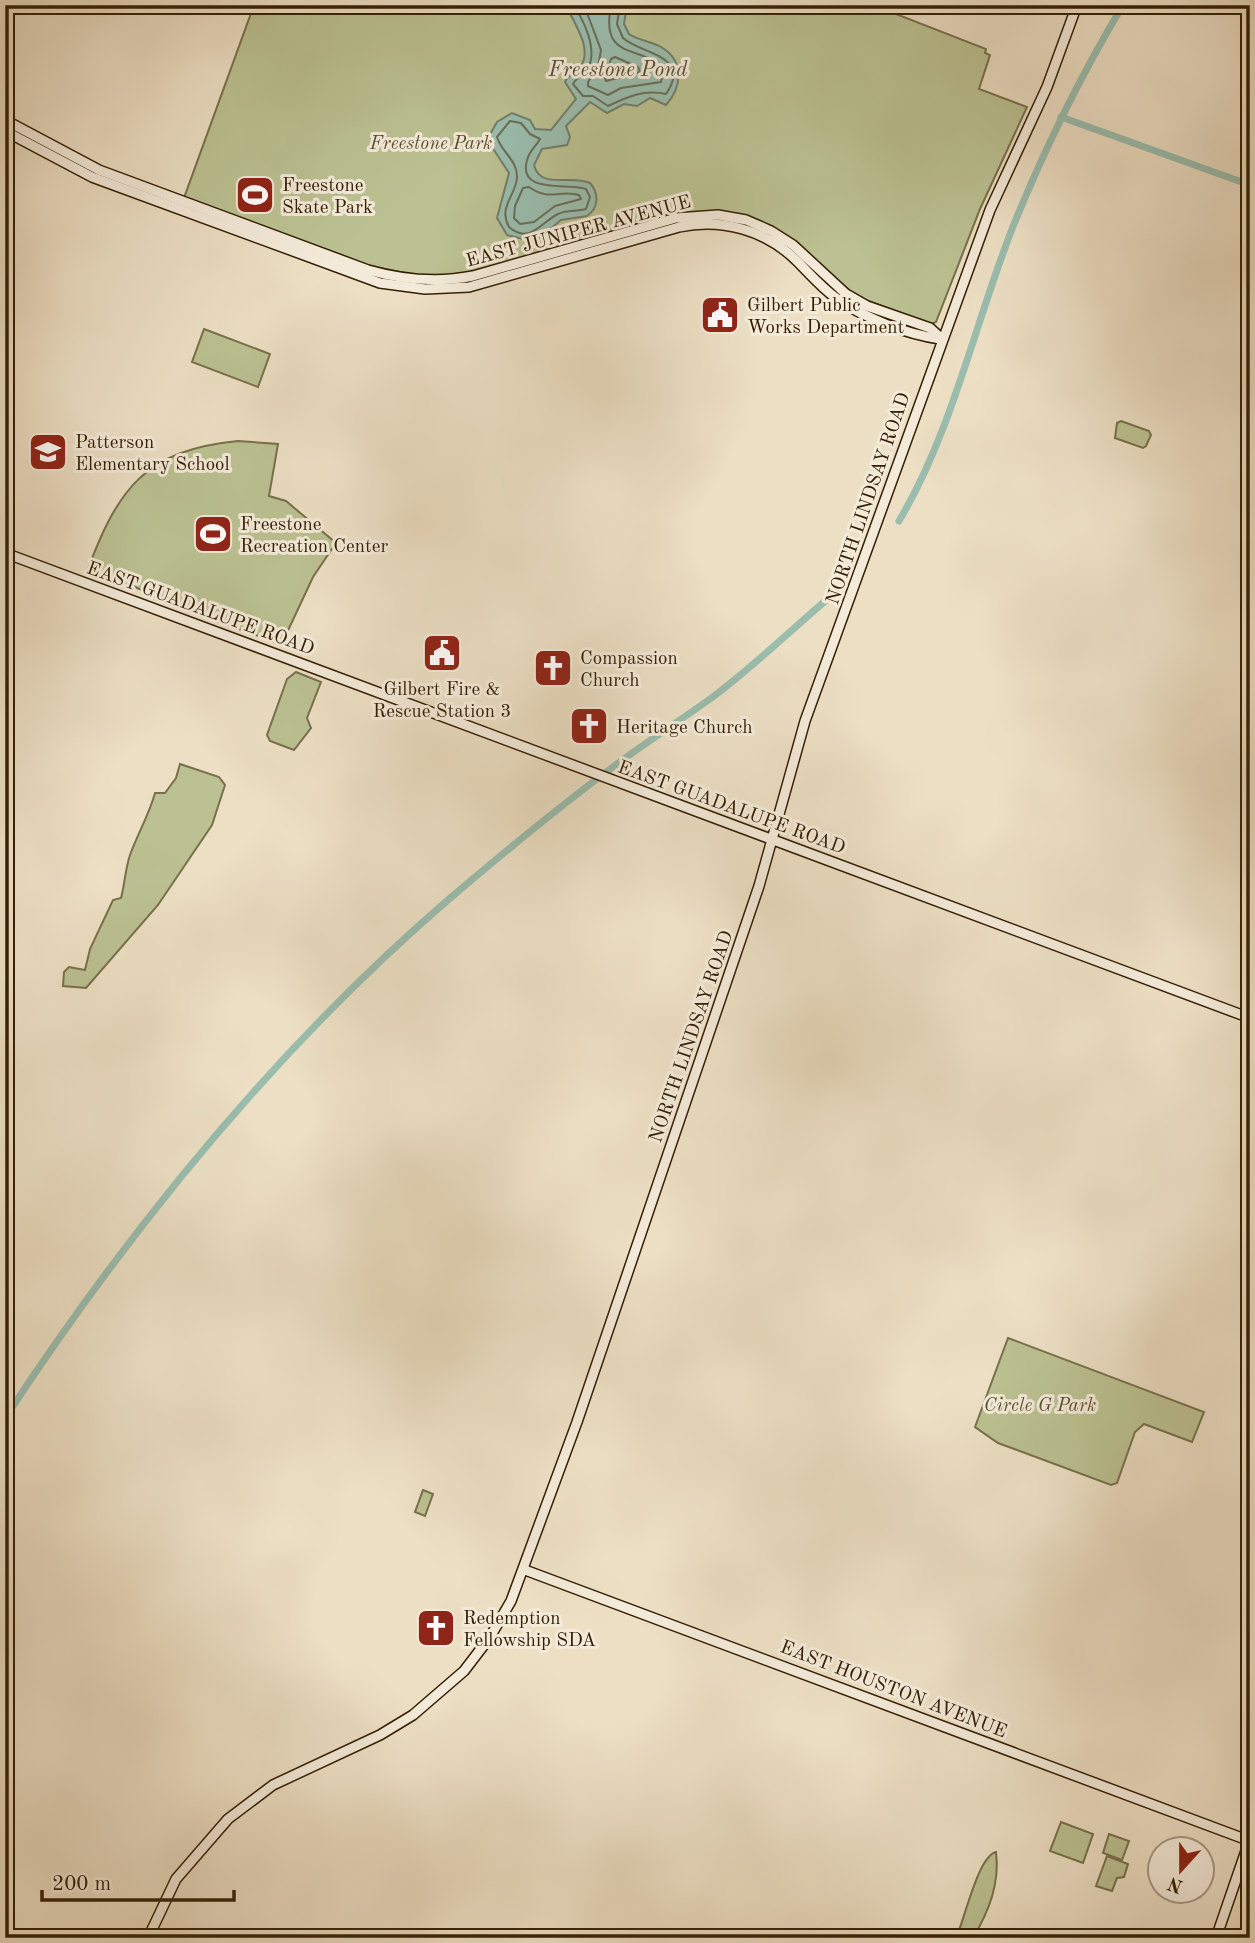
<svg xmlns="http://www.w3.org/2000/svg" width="1255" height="1943" viewBox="0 0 1255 1943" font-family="'Old Standard TT',serif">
<rect width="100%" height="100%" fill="#ecdfc4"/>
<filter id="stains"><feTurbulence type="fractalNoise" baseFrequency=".00286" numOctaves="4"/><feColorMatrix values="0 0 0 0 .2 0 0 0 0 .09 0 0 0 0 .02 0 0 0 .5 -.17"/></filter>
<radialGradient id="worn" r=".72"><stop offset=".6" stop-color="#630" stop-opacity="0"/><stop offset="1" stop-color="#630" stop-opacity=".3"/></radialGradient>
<g fill="#bbc192" stroke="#78704a" stroke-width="2">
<path d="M254,5H873L986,49L985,53L990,55L979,89L1027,107L980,209L936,322L931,324L852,295L798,245L717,212L678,215L485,270L428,278L367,265L184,198Z"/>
<path d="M204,329L270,354L258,387L192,362Z"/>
<path d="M1121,421L1149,431L1151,435L1146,446L1143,448L1115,438L1117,423Z"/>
<path d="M238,441L278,444L269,496L286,501L336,543L313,577L284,639L278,643L178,607L133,586L86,574C117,490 144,450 238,441Z"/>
<path d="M296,672L321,682L307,718L311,728L294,750L270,741L267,735L287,679Z"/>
<path d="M180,764L219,777L225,785L212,825L158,905L86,988L63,986L64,972L69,967L85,970L90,949L113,900L121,898C125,883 125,870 130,855C138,833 149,815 155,793H165L176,778Z"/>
<path d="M1008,1338L1204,1412L1192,1442L1144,1424L1135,1432L1117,1483L1111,1485L998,1443L975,1427Z"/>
<path d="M423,1490L433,1494L425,1516L415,1512Z"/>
<path d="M1061,1822L1093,1834L1083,1863L1050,1851Z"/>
<path d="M1109,1834L1129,1841L1122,1860L1103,1853Z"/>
<path d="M996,1852C1000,1883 989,1911 973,1938L959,1930C966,1913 979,1856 996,1852Z"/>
<path d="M1107,1856L1128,1864L1124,1877L1117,1878L1112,1891L1096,1886Z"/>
</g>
<path fill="#9abdae" stroke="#727e6a" stroke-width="2" d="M566,5H627L624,24L629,34C639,41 651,41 661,47C685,61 682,87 666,105L650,98L637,106L624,104L607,113L590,102L566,126L570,137L567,145L542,149L534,165C540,190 570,174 590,183C599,193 599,208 587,216L561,220L541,237L527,240L507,235L497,218L509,173L492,147L489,136L497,122L512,113L530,120L535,129L551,130L576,99L565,82C568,74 574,74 580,67C594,49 573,22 566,5Z"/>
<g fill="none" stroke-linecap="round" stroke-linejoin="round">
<g stroke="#686e58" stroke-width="2">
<path d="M573,5C584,20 598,50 588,68C584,74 576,78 573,84L583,96H593L608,106C627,97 644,89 666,94C693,55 640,54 623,38L617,24L620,5"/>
<path d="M584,5L601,50L598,67L588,82V86L608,95L621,88L661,82L663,74C648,40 599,67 611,5"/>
<path d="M615,57L638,67L640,72L606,81L605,77L611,59Z"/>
<path d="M510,121L521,123L530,134L540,139C537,145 531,149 528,157C514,196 570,182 586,189L590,197L586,209C577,212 567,209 558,214C541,222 530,245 509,227C498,207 515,197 517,178C518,160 501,152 497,137Z"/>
<path d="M529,187C550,202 560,189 579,195L581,199L555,206L534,222L520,224L514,218L515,206L523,188Z"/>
</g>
<g stroke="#9abdae" stroke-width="7">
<path d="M1061,117L1250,185"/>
<path d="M899,521C953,430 975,322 1014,224C1045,148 1081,75 1123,5"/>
<path d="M5,1418C130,1228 275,1049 448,900C502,854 556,809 613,767C645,743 678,722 710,699C752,668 791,630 831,596"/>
</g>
<g stroke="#352003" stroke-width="12">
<g id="secondary">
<path d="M5,120L99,170L368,270C403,280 437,283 473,276L676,218L718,215L746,220L771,231L793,245L846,294L867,306L930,328L942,339"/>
<path d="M5,131L92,177L380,283L425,289L469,287L679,227C722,218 766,230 797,261C810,274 821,287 836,298C864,318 906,334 940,339"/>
<path d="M5,553L1250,1018"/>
<path d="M525,1570L1250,1841"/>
<path d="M148,1938L176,1879L228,1819L273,1785L380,1735L413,1715L464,1671L490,1637L511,1601L577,1422L759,886L805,721L990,210L1047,87L1077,5"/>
<path d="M1216,1938L1250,1839"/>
</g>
</g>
<use href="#secondary" stroke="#f3ead9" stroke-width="9"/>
</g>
<defs>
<g id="stadium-square" transform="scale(2.0125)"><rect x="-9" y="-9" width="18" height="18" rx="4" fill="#8f2418" stroke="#f3ead9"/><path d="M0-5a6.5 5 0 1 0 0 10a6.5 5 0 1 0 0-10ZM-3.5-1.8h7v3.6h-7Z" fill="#fff"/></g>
<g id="civic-square" transform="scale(2.0125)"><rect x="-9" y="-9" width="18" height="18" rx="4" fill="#8f2418" stroke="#f3ead9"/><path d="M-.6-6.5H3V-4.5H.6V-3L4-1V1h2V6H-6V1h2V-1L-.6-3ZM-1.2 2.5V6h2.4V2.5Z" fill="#fff"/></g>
<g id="school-square" transform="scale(2.0125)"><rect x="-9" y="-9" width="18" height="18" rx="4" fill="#8f2418" stroke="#f3ead9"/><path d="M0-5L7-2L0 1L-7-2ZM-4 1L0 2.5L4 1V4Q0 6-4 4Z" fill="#fff"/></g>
<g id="church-square" transform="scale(2.0125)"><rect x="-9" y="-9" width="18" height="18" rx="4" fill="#8f2418" stroke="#f3ead9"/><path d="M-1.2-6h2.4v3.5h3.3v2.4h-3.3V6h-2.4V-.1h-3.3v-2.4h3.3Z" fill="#fff"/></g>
</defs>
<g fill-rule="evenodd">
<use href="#stadium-square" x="255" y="195"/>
<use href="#civic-square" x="720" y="315"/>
<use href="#school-square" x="48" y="452"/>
<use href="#stadium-square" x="213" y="534"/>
<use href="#civic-square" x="442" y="653"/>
<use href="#church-square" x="553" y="668"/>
<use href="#church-square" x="589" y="726"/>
<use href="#church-square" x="436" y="1628"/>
</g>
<g text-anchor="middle" stroke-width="6" stroke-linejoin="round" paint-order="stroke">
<g font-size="19" font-style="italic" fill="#5d502e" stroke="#f3ead9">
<text x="431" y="149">Freestone Park</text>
<text x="1040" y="1411">Circle G Park</text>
</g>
<g font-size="19" fill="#352003" stroke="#f3ead9" text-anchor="start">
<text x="282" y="191">Freestone<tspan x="282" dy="22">Skate Park</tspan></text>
<text x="747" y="311">Gilbert Public<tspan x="747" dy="22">Works Department</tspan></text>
<text x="75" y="448">Patterson<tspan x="75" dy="22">Elementary School</tspan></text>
<text x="240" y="530">Freestone<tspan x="240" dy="22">Recreation Center</tspan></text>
<text x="580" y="664">Compassion<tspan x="580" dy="22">Church</tspan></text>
<text x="442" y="695" text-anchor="middle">Gilbert Fire &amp;<tspan x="442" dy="22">Rescue Station 3</tspan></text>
<text x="616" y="733">Heritage Church</text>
<text x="463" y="1624">Redemption<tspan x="463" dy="22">Fellowship SDA</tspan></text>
</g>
<g font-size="19" fill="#352003" stroke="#f3ead9">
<text transform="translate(578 230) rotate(-15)" y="7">EAST JUNIPER AVENUE</text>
<text transform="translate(867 498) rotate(-71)" y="7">NORTH LINDSAY ROAD</text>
<text transform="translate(201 607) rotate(20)" y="7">EAST GUADALUPE ROAD</text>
<text transform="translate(732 806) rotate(20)" y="7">EAST GUADALUPE ROAD</text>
<text transform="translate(690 1036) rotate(-71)" y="7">NORTH LINDSAY ROAD</text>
<text transform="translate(894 1688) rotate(21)" y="7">EAST HOUSTON AVENUE</text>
</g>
<g font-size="21" font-style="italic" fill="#534f36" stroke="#f3ead9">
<text x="618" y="76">Freestone Pond</text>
</g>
</g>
<rect width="1255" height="1943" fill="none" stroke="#ecdfc4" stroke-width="28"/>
<rect x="7" y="7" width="1241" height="1929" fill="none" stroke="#352003" stroke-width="3.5"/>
<rect x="14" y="14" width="1227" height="1915" fill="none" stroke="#352003" stroke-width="2"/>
<g transform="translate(1181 1870) rotate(201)"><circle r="33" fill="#f3ead9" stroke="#a79983" stroke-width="2"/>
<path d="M0-5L12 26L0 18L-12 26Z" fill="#8f2418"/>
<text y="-10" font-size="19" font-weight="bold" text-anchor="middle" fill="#352003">N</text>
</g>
<path d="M42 1890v10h192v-10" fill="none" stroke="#352003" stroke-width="3.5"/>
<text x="52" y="1890" font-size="21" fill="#352003" stroke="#f3ead9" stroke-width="5" paint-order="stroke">200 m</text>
<rect width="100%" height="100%" filter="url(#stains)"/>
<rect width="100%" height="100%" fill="url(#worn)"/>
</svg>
